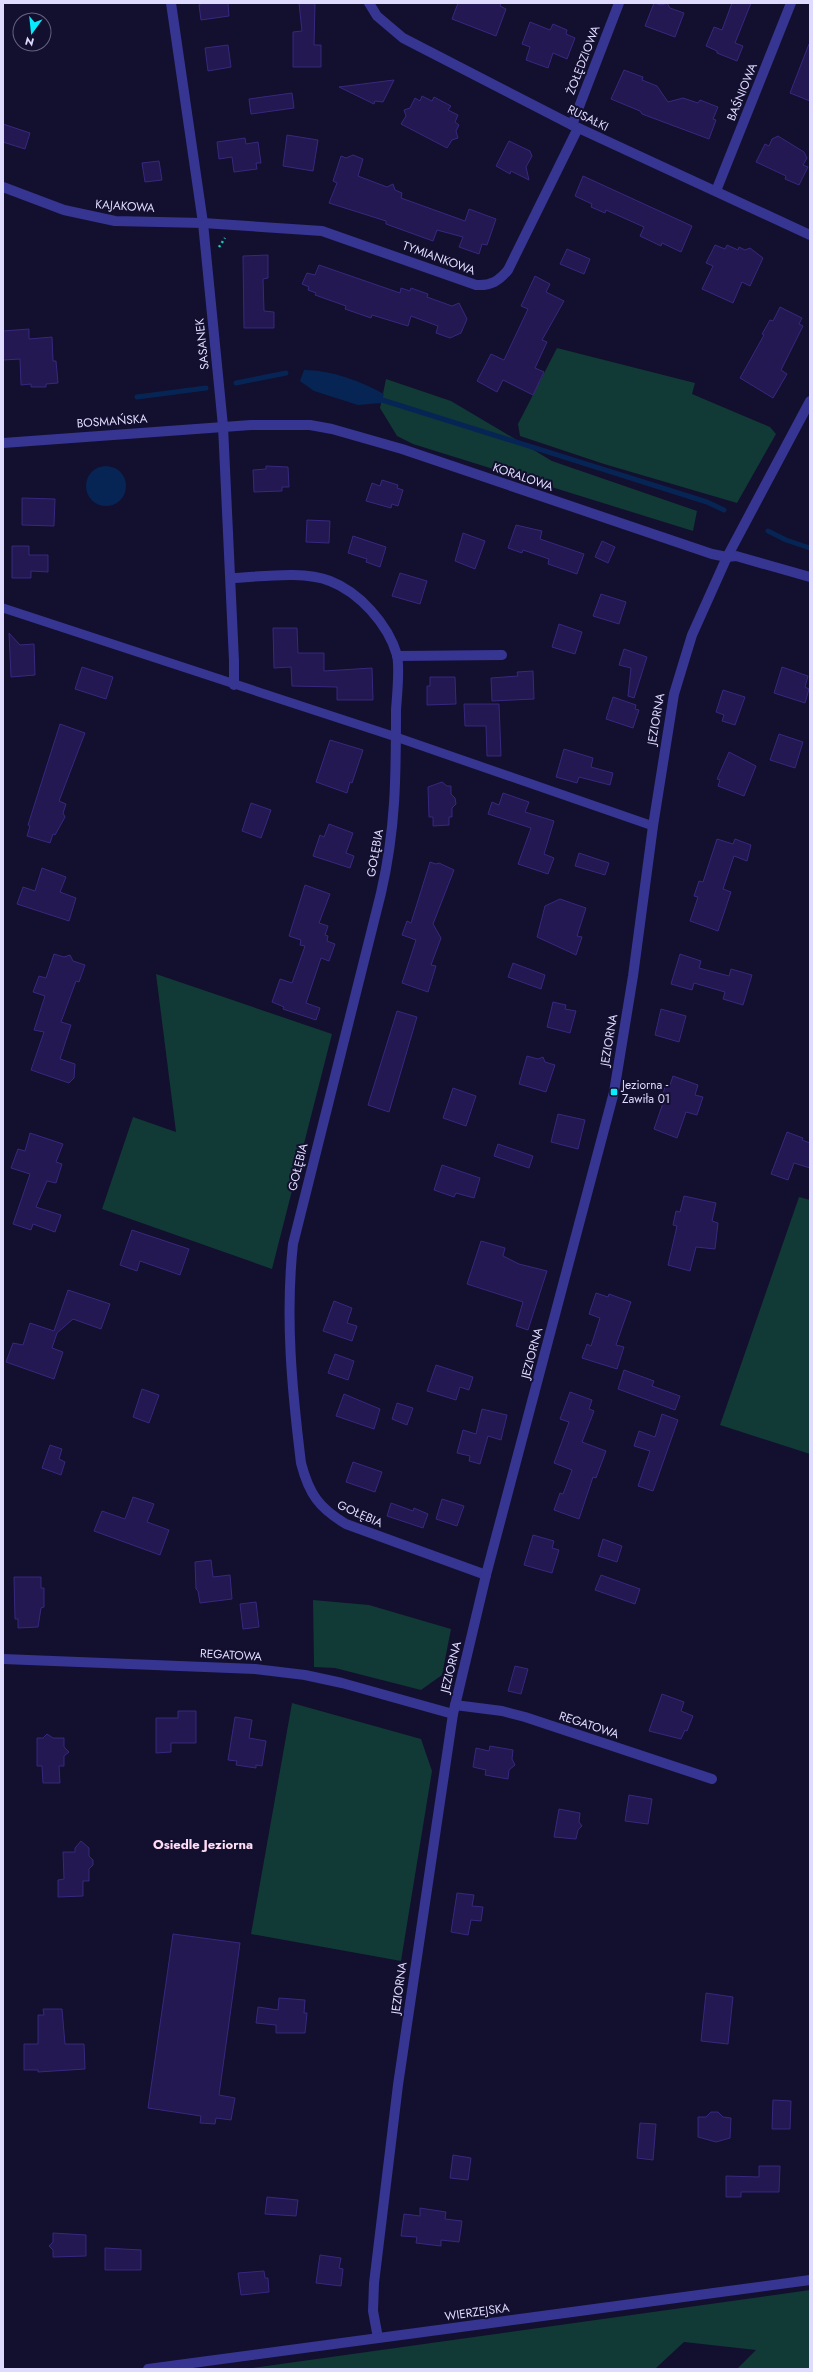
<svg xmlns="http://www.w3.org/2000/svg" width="813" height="2372" viewBox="0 0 813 2372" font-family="Jost,sans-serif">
<rect width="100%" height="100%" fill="#130f2e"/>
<g fill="#113936">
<path d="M557,348L695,383L692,394L770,427L776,434L737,503L604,464L520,436L518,424Z"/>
<path d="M386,379L451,401L552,461L697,511L693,531L413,444L397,436L380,408Z"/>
<path d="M156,974L332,1034L272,1269L102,1209L133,1117L176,1132Z"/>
<path d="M799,1197L810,1200V1454L720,1425Z"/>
<path d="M313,1600L369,1605L451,1629L442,1675L421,1690L335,1668L314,1667Z"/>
<path d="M292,1703L421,1739L432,1771L401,1961L251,1934Z"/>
<path d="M810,2290V2369H737L756,2350L684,2342L655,2369H245Z"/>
</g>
<g fill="#072554">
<path d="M304,370C332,370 360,381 384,394L381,403L358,405L314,391L300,381Z"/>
<circle cx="106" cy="486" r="20"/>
</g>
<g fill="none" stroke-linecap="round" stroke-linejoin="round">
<g stroke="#072554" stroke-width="5">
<path d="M236,383L286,373"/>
<path d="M137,397L206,388"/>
<path d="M376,398L707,502L724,510"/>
<path d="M768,531L786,540L810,548"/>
</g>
</g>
<g fill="#231851" stroke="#37287f">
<path d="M202,3H228L229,16L201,20L199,5Z"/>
<path d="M299,3H315L314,45H321V67H293V32L302,31Z"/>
<path d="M458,3H501L500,6L506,9L496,36L452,19Z"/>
<path d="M654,3L662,5L667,3L670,8L684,13L675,37L645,26Z"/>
<path d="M732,3H751L735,43L743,46L737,61L717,53V51L706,46L714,27L722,30Z"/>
<path d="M530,22L550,30L553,24L567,30L566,34L575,38L567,59L553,53L548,68L526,60L530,47L522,44Z"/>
<path d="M809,44H810V101L790,93Z"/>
<path d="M228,45L231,67L208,71L205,48Z"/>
<path d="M624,70L643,77L642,80L657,86L668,102L683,98L698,103L700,100L718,107L713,119L716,120L709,139L642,114L640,111L611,99Z"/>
<path d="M394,80L383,102L375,101L374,104L339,87Z"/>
<path d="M292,93L294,108L251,114L249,99Z"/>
<path d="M422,96L432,101L434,97L451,106L448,110L458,115L455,122L459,125L456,131L458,138L452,140L447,148L401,124L406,116L404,110L410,108L415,98L420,101Z"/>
<path d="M3,124L30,133L25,149L3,142Z"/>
<path d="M287,135L318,140L313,171L283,166Z"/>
<path d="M778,136L804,152L807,158L803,165L808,167L799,185L785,179L786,176L756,162L765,144L769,146L772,139Z"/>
<path d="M245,138L246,144L258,142L261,163H256L257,169L234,172L232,157L219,159L217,142Z"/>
<path d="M509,141L530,151L532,156L526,167L529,180L511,171L510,174L496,166Z"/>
<path d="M353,155L363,159L358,176L387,187L393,184L395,190L402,193L401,198L465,221L469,209L496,219L487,245L482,244L479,254L459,247L463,237L437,230L433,241L386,224V221L329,203L337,183L333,181L341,156L346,158Z"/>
<path d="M159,161L162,180L145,182L142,163Z"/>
<path d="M583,176L692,226L681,252L662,243L661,246L640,236L644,227L606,210L605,213L591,207L592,204L575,196Z"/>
<path d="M715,245L725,249L727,245L738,250L739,247L745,250L750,248L763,258L750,286L742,282L733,303L702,289L713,266L706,263Z"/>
<path d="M567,249L590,259L584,274L560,264Z"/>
<path d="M268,255V278L263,279L264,311L274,312V328H244L243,256Z"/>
<path d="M319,265L400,293L401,288L410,291L411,288L428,294L427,297L452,306L459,303L467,319L461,333L450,338L436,333L438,326L411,316L408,326L372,315L371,318L345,309L346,306L315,295L316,293L308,290L309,287L302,284L307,273L315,275Z"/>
<path d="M535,276L550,284L546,292L564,301L542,340L547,342L535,368L544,372L533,395L503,380L497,392L477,381L491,354L504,360L528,309L521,306Z"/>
<path d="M780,307L802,318L799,324L803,326L781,370L787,374L773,398L740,378L764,335L762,334L770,320L773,321Z"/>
<path d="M29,329V339L52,337L53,361H56L58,383L46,384V387H31V384L21,385L20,359L3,360V331Z"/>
<path d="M266,466L288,467L289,487H282V491L254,492L253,470L266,469Z"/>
<path d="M382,480L398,485L397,488L403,490L398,506L392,504L391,508L366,501L372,483L380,486Z"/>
<path d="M22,498L55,499L54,526L22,525Z"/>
<path d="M307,520L330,521L329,543L306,542Z"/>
<path d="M516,525L542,531L540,539L584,554L577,574L548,564L549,559L523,550L522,553L508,548Z"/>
<path d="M463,533L485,541L475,569L455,561Z"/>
<path d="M353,536L386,547L380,567L366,562L367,559L348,553Z"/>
<path d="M602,541L615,547L608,563L595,557Z"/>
<path d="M12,546H29V555H48V572L31,571V578H12Z"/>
<path d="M400,573L427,581L420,604L392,596Z"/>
<path d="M601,594L626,602L619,624L593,616Z"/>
<path d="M559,624L582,632L575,654L552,647Z"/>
<path d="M273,628H297L298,653H324V671L372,668L373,700H337V687L292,686L291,667L274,668Z"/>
<path d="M9,633L20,645L34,644L35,675L11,677Z"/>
<path d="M624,649L647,657L634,698L628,696L631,668L619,665Z"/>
<path d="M82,667L113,677L106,699L75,689Z"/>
<path d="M782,667L808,676L805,687L809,689L805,703L774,693Z"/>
<path d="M533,671L534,699L492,701L491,678L518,676L517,672Z"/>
<path d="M430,677H455L456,704L427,705V686H430Z"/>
<path d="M723,690L745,697L735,725L722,721L724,715L716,712Z"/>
<path d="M613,697L636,705L635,709L639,710L633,728L606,719Z"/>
<path d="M464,704H499L501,756H487L486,726H465Z"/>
<path d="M60,724L85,733L59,801L66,804L63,813L65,817L55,835L53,834L50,843L27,836L30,826L28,825Z"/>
<path d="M779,734L803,742L795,768L770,760Z"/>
<path d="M330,740L363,750L352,783L350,782L347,793L316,782Z"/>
<path d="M564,749L593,758L591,767L613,773L610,785L579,777L577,783L556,777Z"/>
<path d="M729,752L756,766L744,796L718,786L720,780L717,779Z"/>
<path d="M442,782L447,786H451V794L455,798L456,804L452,808V817H449V825L433,826V817H429L428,787Z"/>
<path d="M503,793L529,802L525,812L554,821L544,854L554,858L548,874L518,864L531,828L488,814L492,802L499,805Z"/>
<path d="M251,803L271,810L261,838L242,831Z"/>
<path d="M329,824L353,833L346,853L354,856L350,868L313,856L320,835L324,837Z"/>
<path d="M717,839L733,844L735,839L751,845L747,861L734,856L723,889L731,892L718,931L690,921L698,897L694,896L699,881L703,882Z"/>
<path d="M579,853L609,863L605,875L575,866Z"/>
<path d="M430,862L436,864L439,863L454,870L433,924L441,938L431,965L436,966L428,992L402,983L416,940L402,935L407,921L411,923Z"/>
<path d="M42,868L66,877L60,892L76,898L69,921L17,904L23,887L35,891Z"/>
<path d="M305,885L330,894L319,923L328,926L325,935L328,936L327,941L335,944L329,961L321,958L306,1003L320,1008L316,1020L283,1009L284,1007L272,1002L280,979L292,983L305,946L300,945L301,940L289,936Z"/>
<path d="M560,899L586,908L577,936L582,937L576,955L537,937L545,906Z"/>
<path d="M54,954L64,957L70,955L73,961L85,965L79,982L76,981L61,1022L71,1025L60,1059L75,1064L74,1078L69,1083L31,1070L44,1032L34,1030L45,996L33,992L39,976L46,978Z"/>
<path d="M680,954L701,961L699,968L729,976L731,969L752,975L743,1005L723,999L725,992L694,983L692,990L671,984Z"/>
<path d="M513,963L545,975L541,989L508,977Z"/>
<path d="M553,1002L566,1005L565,1009L576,1011L570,1033L547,1027Z"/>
<path d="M661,1009L686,1016L679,1042L655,1035Z"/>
<path d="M397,1011L417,1017L389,1112L368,1105Z"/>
<path d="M527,1056L538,1059L543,1057L545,1062L555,1065L546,1092L519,1084Z"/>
<path d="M673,1076L698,1085L695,1095L703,1097L697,1115L686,1112L677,1138L654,1129L663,1103L660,1102L666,1084L670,1085Z"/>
<path d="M453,1088L476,1096L466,1126L443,1118Z"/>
<path d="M558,1114L585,1120L578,1149L551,1142Z"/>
<path d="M787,1132L803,1138L802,1140L810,1143V1168L794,1163L788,1180L771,1174Z"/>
<path d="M30,1133L63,1144L56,1162L62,1164L56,1183L47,1181L36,1207L61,1215L55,1232L33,1224L31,1230L13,1224L30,1174L11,1168L18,1149L25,1151Z"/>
<path d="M498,1144L533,1156L529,1168L494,1156Z"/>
<path d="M442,1165L480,1178L474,1198L456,1193L454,1197L434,1190Z"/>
<path d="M684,1196L716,1203L712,1221L718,1223L715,1249L696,1247L690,1271L668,1265L677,1226L673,1225L676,1211L680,1212Z"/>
<path d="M132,1230L189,1249L180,1275L140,1261L137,1271L120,1265Z"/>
<path d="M481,1241L505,1248L503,1256L519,1264L547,1271L528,1330L516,1326L523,1302L467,1284Z"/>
<path d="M68,1290L110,1304L101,1329L73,1319L57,1333L52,1348L63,1352L54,1379L6,1362L13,1343L23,1345L30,1323L54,1331Z"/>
<path d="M596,1293L608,1297L609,1294L631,1302L616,1345L624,1347L617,1369L582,1358L587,1344L591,1346L600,1318L589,1314Z"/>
<path d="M334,1301L352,1308L347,1323L357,1326L352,1341L323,1331Z"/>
<path d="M335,1354L354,1361L348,1380L328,1373Z"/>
<path d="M436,1365L473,1377L469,1390L460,1387L456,1400L427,1391Z"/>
<path d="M624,1370L654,1381L652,1386L680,1396L675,1410L618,1389Z"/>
<path d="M142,1389L159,1395L149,1423L133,1417Z"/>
<path d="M570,1392L592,1400L589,1409L594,1411L582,1442L606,1451L596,1478L593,1477L579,1519L554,1510L560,1493L563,1494L572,1470L554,1463L569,1422L560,1419Z"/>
<path d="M344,1394L380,1409L374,1429L336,1416Z"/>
<path d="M397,1403L413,1408L407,1425L392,1419Z"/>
<path d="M482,1409L507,1415L501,1440L488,1436L480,1464L469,1461L470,1456L457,1453L463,1430L476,1434Z"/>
<path d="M662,1414L678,1420L653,1491L638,1486L650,1451L634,1446L639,1431L655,1437Z"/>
<path d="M50,1445L62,1449L59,1459L65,1462L61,1475L42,1468Z"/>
<path d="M353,1462L382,1472L375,1492L346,1482Z"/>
<path d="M133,1497L154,1504L147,1522L169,1530L160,1555L94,1531L102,1511L125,1519Z"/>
<path d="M442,1499L464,1506L457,1526L436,1519Z"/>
<path d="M391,1503L413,1511L414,1508L428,1514L423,1528L387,1516Z"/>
<path d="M533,1535L554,1541L552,1548L559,1550L552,1573L524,1565Z"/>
<path d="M603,1539L622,1546L617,1562L598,1556Z"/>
<path d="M211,1560L213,1577L230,1575L232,1599L200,1603L198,1591L196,1589L195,1562Z"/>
<path d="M601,1575L640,1589L635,1604L595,1590Z"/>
<path d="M14,1577H41V1588H44V1607L41,1608L38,1627L18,1628V1619H15Z"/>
<path d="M256,1602L259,1627L243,1629L240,1604Z"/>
<path d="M515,1666L528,1669L521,1694L508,1691Z"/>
<path d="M662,1694L684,1702L681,1711L693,1716L687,1731L685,1730L681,1739L649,1731Z"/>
<path d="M178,1711H196V1743H171V1752L156,1753V1718H178Z"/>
<path d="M235,1717L252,1720L249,1738L266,1741L262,1766L256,1765V1768L236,1765L237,1761L228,1760Z"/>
<path d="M47,1734L53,1738H64V1747L69,1752L64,1756V1766H59L60,1783H43L42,1766H37V1738H43Z"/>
<path d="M490,1746L513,1750L512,1759L515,1765L509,1770L508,1779L485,1775L486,1770L473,1767L476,1748L489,1751Z"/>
<path d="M629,1795L652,1799L648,1824L625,1821Z"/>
<path d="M559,1809L580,1813L579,1822L582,1826L578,1830L576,1839L554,1837Z"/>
<path d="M81,1841L89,1848V1856L93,1860V1865L89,1869V1881H83V1896L58,1897V1880L64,1879L63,1852H75V1848Z"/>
<path d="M457,1893L474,1895L472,1906L483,1907L481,1921L471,1920L468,1935L451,1932Z"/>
<path d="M173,1934L240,1943L219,2095L235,2098L231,2120L216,2118L215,2124L200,2123L201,2116L148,2108Z"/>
<path d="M706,1993L733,1997L728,2044L701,2041Z"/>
<path d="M279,1998L305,2000L304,2013H307L305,2033H276V2025L256,2023L258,2007L278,2010Z"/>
<path d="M43,2009H62L65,2044H84L85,2069L38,2072V2070H24V2044H38V2015H44Z"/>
<path d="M773,2100L791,2101L790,2129H772Z"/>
<path d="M711,2112H718L723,2117L731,2118L730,2138L716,2142L698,2137V2117H706Z"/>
<path d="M640,2123L656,2124L653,2160L637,2158Z"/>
<path d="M453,2155L471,2158L468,2180L450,2178Z"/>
<path d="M759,2166H780L779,2192H741V2197H726V2176L759,2177Z"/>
<path d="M267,2197L298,2200L296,2216L265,2214Z"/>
<path d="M420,2208L446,2212L445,2219L462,2221L459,2242L441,2240V2246L416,2243L417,2237L401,2236L404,2214L420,2216Z"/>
<path d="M53,2233L86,2235V2256L53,2257V2250L49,2246L53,2242Z"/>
<path d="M105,2248L141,2250V2270H105Z"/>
<path d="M320,2255L341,2258L339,2268L343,2269L341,2286L316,2283Z"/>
<path d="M264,2271L265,2278H268L269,2292L241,2295L238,2273Z"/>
</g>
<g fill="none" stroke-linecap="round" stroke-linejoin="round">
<path stroke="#23cbbd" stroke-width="2.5" stroke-dasharray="2 3" stroke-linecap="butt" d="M219,247L225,238"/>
<path stroke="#363592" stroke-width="9" d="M3,608L396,737L653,826"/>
<g stroke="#363592" stroke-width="10">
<path d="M171,3L203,223L223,426L234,661V685"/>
<path d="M369,3L377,16L403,38L572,125L810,235"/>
<path d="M572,125L619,3"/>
<path d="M3,187L64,210L115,221L203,223L322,231L476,285C491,286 499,281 508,270L578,128"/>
<path d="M716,191L791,3"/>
<path d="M3,443L251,425H310L332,429L402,449L712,554L727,557L736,556L810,577"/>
<path d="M231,578C260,577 303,570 330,581C359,592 388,624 397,655C400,669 397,695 396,710C396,775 396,828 381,893L293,1244C285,1317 292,1390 301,1463C309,1494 319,1508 346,1524L486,1575"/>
<path d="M397,656L502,655"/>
<path d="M3,1659L255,1669L305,1675L342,1683L453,1714"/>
<path d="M455,1705L502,1711L525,1717L712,1779"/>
</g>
<g stroke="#363592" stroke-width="10">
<path d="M378,2338L373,2311L374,2283L398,2085L453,1714L486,1575L614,1092L633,976L653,826L674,694L692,635L727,557L810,401"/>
<path d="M148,2369L810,2280"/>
</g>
</g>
<rect fill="#07ecff" stroke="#130f2e" stroke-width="1.5" x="610" y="1088" width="8" height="8" rx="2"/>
<g text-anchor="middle" stroke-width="4" stroke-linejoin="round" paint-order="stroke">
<g font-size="12" fill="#dfdbff" stroke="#130f2e">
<text transform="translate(583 60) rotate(-69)" y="4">ŻOŁĘDZIOWA</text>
<text transform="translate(742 92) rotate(-68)" y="4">BAŚNIOWA</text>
<text transform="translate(588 118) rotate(26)" y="4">RUSAŁKI</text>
<text transform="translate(125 206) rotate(4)" y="4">KAJAKOWA</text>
<text transform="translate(439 258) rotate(20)" y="4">TYMIANKOWA</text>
<text transform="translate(202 344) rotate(-96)" y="4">SASANEK</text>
<text transform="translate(112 421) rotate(-4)" y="4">BOSMAŃSKA</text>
<text transform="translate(523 477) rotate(19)" y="4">KORALOWA</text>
<text transform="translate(656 719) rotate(-80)" y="4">JEZIORNA</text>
<text transform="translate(375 853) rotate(-80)" y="4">GOŁĘBIA</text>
<text transform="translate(609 1040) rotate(-80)" y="4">JEZIORNA</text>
<text transform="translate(298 1167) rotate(-76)" y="4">GOŁĘBIA</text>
<text transform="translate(532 1353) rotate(-75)" y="4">JEZIORNA</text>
<text transform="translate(360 1514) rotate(24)" y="4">GOŁĘBIA</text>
<text transform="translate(231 1655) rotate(3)" y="4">REGATOWA</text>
<text transform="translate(451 1667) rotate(-76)" y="4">JEZIORNA</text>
<text transform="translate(589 1725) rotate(18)" y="4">REGATOWA</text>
<text transform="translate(399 1988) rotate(-82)" y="4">JEZIORNA</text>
<text transform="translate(477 2312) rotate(-8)" y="4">WIERZEJSKA</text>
</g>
<g font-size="12" fill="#dfdbff" stroke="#130f2e" text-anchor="start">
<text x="622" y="1089">Jeziorna -<tspan x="622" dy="14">Zawiła 01</tspan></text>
</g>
<g font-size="13" font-weight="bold" fill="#ffddf4" stroke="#130f2e">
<text x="203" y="1849">Osiedle Jeziorna</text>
</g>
</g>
<rect width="813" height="2372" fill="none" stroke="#dfdbff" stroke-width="8"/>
<g transform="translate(32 32) rotate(195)"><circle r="19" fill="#130f2e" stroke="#656182"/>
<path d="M0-3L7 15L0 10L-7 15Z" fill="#07ecff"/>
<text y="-6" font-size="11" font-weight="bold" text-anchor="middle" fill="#dfdbff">N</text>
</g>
</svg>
